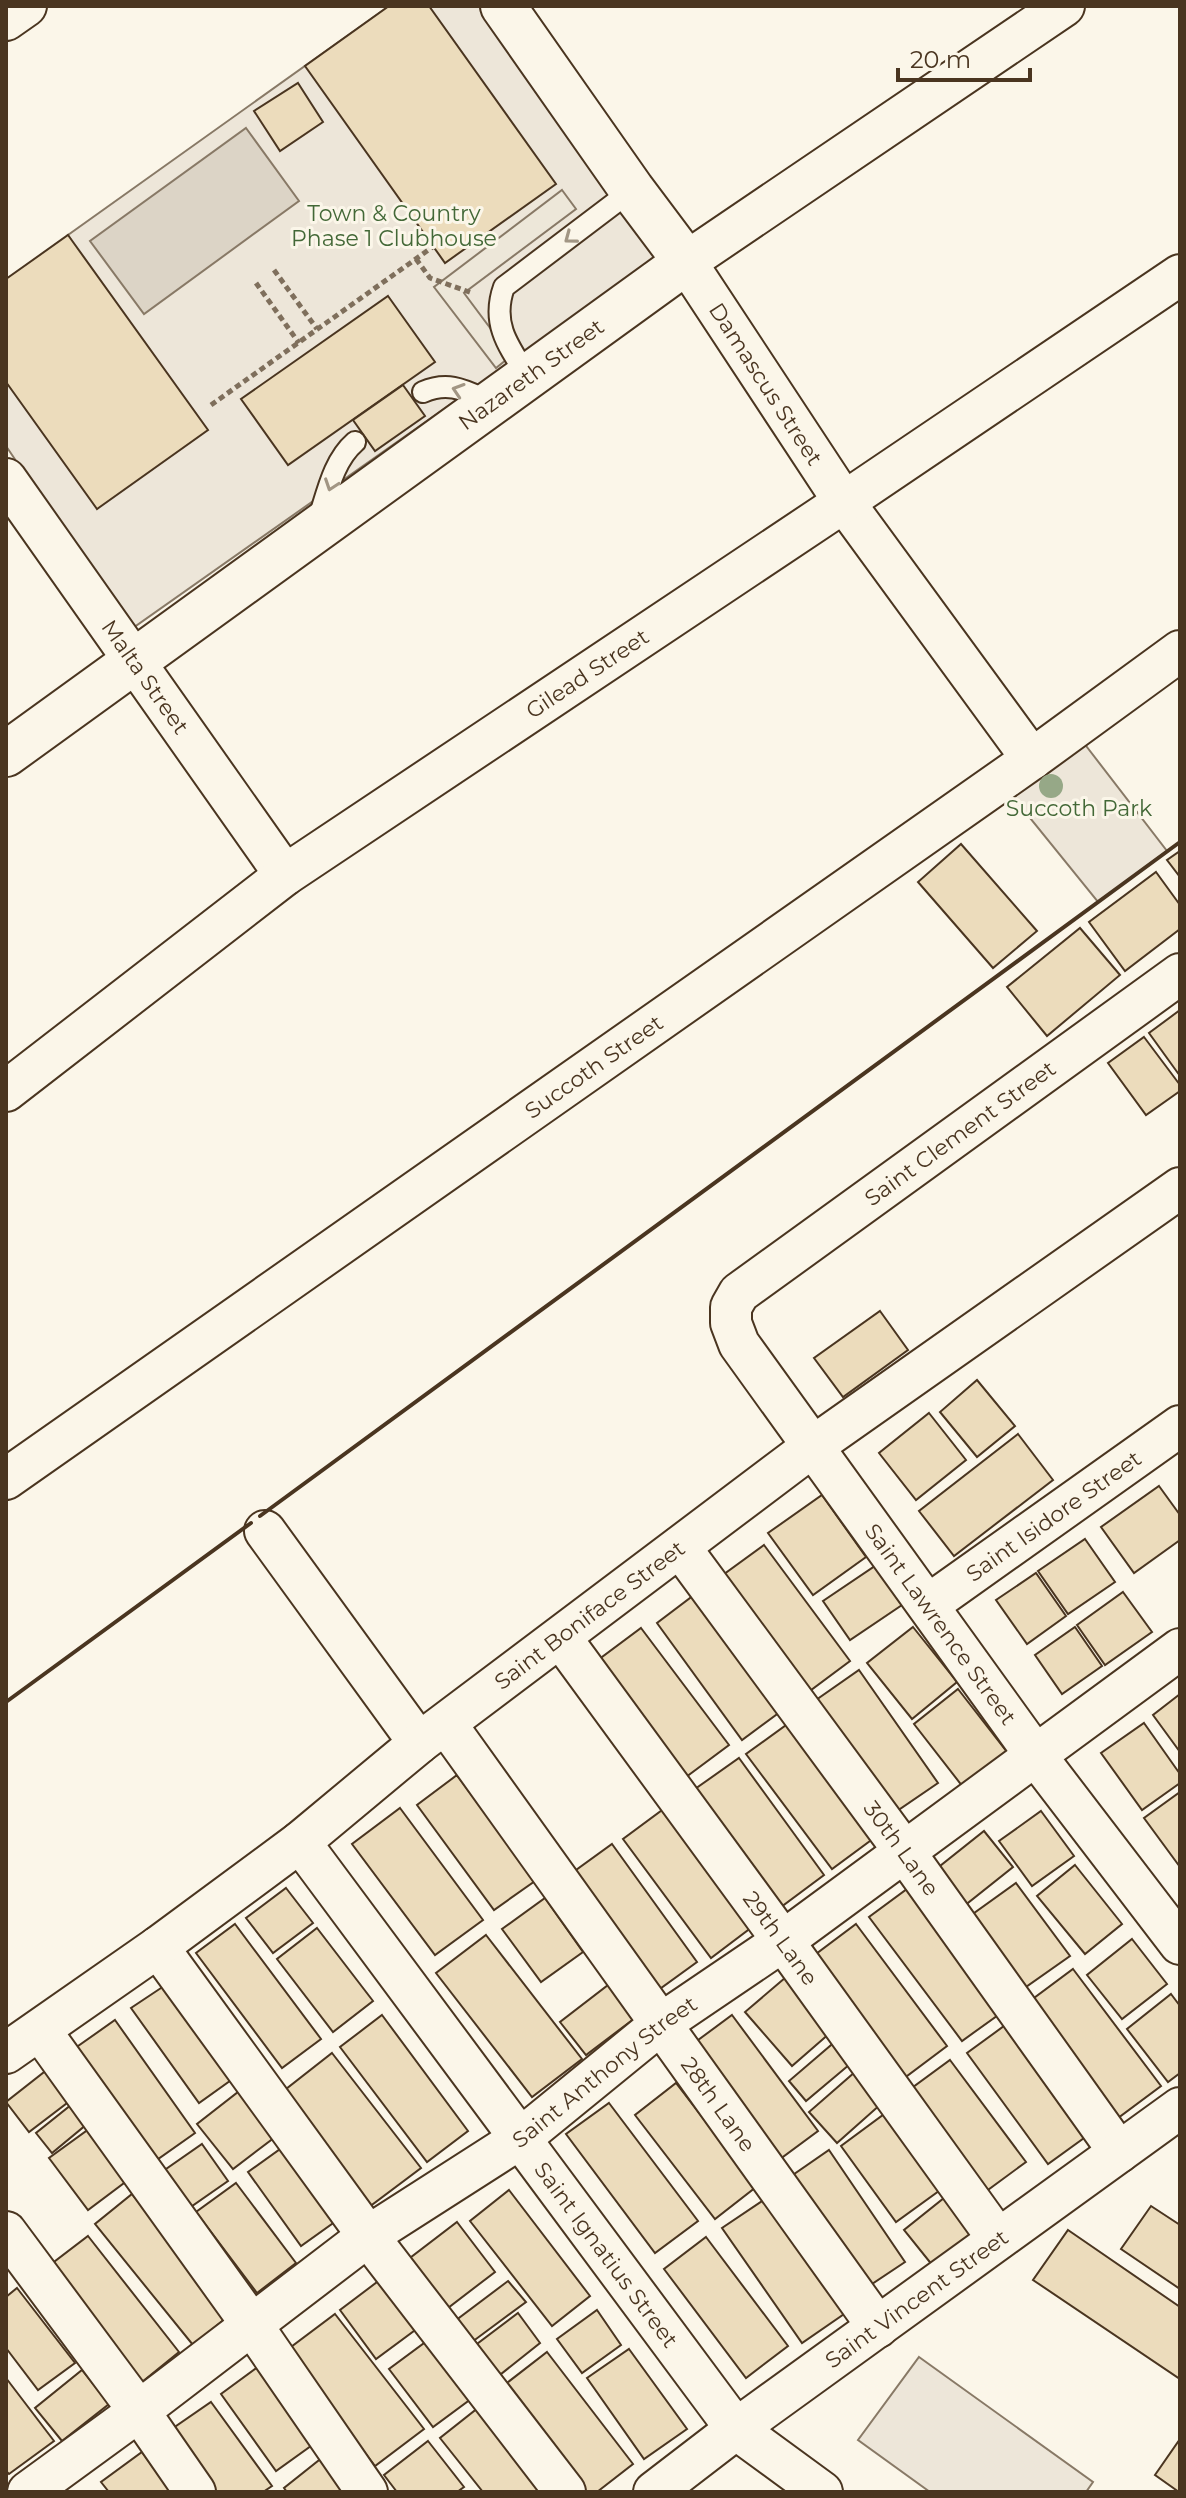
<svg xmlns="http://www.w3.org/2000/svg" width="1186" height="2498" viewBox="0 0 1186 2498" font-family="Montserrat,sans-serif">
<rect width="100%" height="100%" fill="#fbf6e9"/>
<g fill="#ede6d9" stroke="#887966" stroke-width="2">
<path d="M389,6H482L657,259L130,630L6,446V289L71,240L68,235Z"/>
<path d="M1080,738L1167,851L1098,902L1009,792Z"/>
<path d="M919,2357L1093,2482L1086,2492H930L858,2440Z"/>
</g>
<path fill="#ede7d9" stroke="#887966" stroke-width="2" d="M562,190L576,209L464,293L511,356L496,368L434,287Z"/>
<path fill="#dcd4c6" stroke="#887966" stroke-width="2" d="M246,128L299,201L144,314L90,241Z"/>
<g fill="#ecdcbc" stroke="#4a3520" stroke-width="2">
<path d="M389,6H429L556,184L445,263L305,66Z"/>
<path d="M298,83L323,122L280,151L254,111Z"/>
<path d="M68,235L208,430L97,509L6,382V279Z"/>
<path d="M388,296L435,362L288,465L241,399Z"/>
<path d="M403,385L425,416L375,451L353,420Z"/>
<path d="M961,844L1037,931L993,968L918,882Z"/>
<path d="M1180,851V877L1167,860Z"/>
<path d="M1156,872L1180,905V929L1125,971L1089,922Z"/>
<path d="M1080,928L1120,975L1047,1036L1007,987Z"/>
<path d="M1180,1010V1076L1149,1033Z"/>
<path d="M1144,1037L1180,1085V1091L1146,1115L1108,1063Z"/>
<path d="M880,1311L908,1350L843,1397L814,1358Z"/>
<path d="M977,1380L1015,1426L977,1457L940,1412Z"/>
<path d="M929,1413L966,1460L916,1500L879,1453Z"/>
<path d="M1018,1434L1053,1480L954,1556L919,1511Z"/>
<path d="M1159,1486L1180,1515V1540L1134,1573L1101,1527Z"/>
<path d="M822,1495L866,1557L813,1595L768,1533Z"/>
<path d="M1085,1539L1115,1582L1068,1614L1038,1571Z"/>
<path d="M764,1545L850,1661L803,1696L716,1580Z"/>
<path d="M875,1566L902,1605L850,1640L823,1601Z"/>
<path d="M1036,1573L1066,1616L1027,1644L996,1600Z"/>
<path d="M698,1592L784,1709L742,1740L657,1623Z"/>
<path d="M1123,1592L1152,1632L1105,1665L1077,1625Z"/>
<path d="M913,1627L957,1682L912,1719L867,1663Z"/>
<path d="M1075,1627L1102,1666L1062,1694L1035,1655Z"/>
<path d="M641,1628L729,1745L682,1780L594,1663Z"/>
<path d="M859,1670L938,1783L894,1813L816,1700Z"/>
<path d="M958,1689L1007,1752L963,1787L914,1724Z"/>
<path d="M1180,1694V1752L1153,1715Z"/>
<path d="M789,1723L874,1838L832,1869L746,1754Z"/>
<path d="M1144,1723L1180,1774V1783L1142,1810L1101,1753Z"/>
<path d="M739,1758L824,1875L781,1907L695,1789Z"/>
<path d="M457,1775L535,1881L494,1910L417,1805Z"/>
<path d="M1180,1792V1867L1144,1818Z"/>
<path d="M669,1805L756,1924L711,1958L623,1839Z"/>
<path d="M400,1808L483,1920L435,1955L352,1844Z"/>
<path d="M1041,1811L1074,1856L1032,1886L999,1841Z"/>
<path d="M984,1831L1013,1867L959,1910L930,1874Z"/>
<path d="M612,1844L697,1962L650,1996L565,1878Z"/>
<path d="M1075,1865L1122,1924L1085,1954L1037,1896Z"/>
<path d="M1016,1883L1070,1956L1023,1989L970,1916Z"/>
<path d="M286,1888L313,1923L273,1953L246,1918Z"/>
<path d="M907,1889L1001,2013L962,2041L869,1917Z"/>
<path d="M545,1898L583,1952L541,1982L502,1929Z"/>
<path d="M235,1924L321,2039L282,2068L196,1953Z"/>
<path d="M856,1924L947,2046L899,2082L808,1960Z"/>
<path d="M317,1928L373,2001L333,2032L277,1959Z"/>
<path d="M486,1935L582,2059L532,2097L436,1973Z"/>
<path d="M1132,1939L1167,1984L1122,2019L1087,1975Z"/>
<path d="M1073,1969L1161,2086L1118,2118L1030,2001Z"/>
<path d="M792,1972L838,2026L792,2066L745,2012Z"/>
<path d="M612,1982L639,2015L586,2055L560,2022Z"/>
<path d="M167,1984L234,2078L199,2103L131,2008Z"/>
<path d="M1171,1994L1180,2006V2073L1168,2082L1127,2029Z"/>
<path d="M382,2015L468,2131L427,2162L340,2047Z"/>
<path d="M732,2015L818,2131L776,2162L690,2046Z"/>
<path d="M115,2020L195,2133L151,2164L71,2051Z"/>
<path d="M1004,2026L1084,2138L1048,2164L967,2053Z"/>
<path d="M844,2034L862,2054L806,2101L789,2081Z"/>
<path d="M332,2053L421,2168L369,2207L281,2093Z"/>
<path d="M950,2060L1026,2162L981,2195L905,2093Z"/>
<path d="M863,2065L890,2096L837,2143L809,2112Z"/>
<path d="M48,2069L71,2100L29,2132L6,2102Z"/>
<path d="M676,2083L756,2187L715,2219L635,2115Z"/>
<path d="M247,2085L283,2131L233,2169L197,2124Z"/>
<path d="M609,2103L698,2221L655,2253L566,2134Z"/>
<path d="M71,2105L87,2124L52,2153L36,2133Z"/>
<path d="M887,2112L943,2188L896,2222L841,2146Z"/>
<path d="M89,2129L128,2180L88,2210L49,2158Z"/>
<path d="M290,2142L343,2216L301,2246L248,2172Z"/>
<path d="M202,2144L228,2181L182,2213L156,2176Z"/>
<path d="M829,2150L905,2262L863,2290L787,2179Z"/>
<path d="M236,2183L296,2263L257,2293L196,2212Z"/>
<path d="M509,2190L590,2296L552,2326L470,2221Z"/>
<path d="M132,2194L231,2314L193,2345L95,2224Z"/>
<path d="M949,2194L978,2230L933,2266L904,2230Z"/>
<path d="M768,2197L847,2312L802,2343L722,2228Z"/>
<path d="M1151,2206L1180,2225V2289L1121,2249Z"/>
<path d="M457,2222L495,2272L444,2311L406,2261Z"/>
<path d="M1068,2230L1180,2307V2379L1033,2280Z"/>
<path d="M88,2236L179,2352L142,2382L50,2265Z"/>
<path d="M706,2237L788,2346L746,2378L664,2269Z"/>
<path d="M389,2273L426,2322L376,2359L340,2310Z"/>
<path d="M508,2281L526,2302L468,2345L451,2324Z"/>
<path d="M17,2288L75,2363L38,2390L6,2348V2297Z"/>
<path d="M597,2310L621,2345L582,2373L557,2339Z"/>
<path d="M518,2313L540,2343L496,2378L473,2347Z"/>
<path d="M335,2314L424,2429L375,2466L287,2350Z"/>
<path d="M435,2335L479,2393L433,2427L389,2369Z"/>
<path d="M629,2349L687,2429L644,2459L587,2378Z"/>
<path d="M547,2352L633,2464L597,2492H585L503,2386Z"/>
<path d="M266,2361L322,2438L276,2471L221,2394Z"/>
<path d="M82,2370L109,2404L62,2441L35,2408Z"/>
<path d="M6,2378L54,2441L9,2474L6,2471Z"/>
<path d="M211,2402L272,2486L263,2492H209L166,2433Z"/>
<path d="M483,2404L553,2492H483L440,2438Z"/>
<path d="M1180,2439V2492H1179L1155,2475Z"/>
<path d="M428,2441L464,2487L457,2492H397L384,2475Z"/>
<path d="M333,2449L345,2492H287L284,2488Z"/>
<path d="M142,2452L171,2492H109L101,2482Z"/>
</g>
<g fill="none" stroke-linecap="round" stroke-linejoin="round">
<g stroke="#4a3520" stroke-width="24">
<g id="lane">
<path d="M527,375C508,346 491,323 504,287L632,190"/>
<path d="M423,392C451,380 467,392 493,403"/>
<path d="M318,521C327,494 333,461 355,442"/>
</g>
</g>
<g stroke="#4a3520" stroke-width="44">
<g id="street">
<path d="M6,20L26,6"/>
<path id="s1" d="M6,479L285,875"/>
<path d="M1032,759L844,502L686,262L1064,6"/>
<path id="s2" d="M1180,974L739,1293L731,1307V1323L739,1344L1036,1756L1180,1944"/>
<path id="s3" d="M6,1091L285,875L844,502L1180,275"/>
<path id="s4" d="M6,1479L1032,759L1180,651"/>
<path d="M265,1531L419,1743"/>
<path id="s5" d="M680,1547L904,1851L1119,2152"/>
<path id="s6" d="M928,1605L1180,1426"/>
<path id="s7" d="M561,1638L783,1941L998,2239"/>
<path id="s8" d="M446,1724L878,2327"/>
<path id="s9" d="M300,1842L736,2429L822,2492"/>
<path d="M158,1947L368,2236L565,2492"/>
<path d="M40,2030L252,2325L367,2492"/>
<path id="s10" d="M6,2053L158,1947L300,1842L419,1743L812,1447L1180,1188"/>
<path d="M6,2232L139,2411L195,2492"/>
<path id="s11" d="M28,2492L139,2411L368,2236L521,2138L662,2023L783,1941L1180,1649"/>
<path id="s12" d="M654,2492L736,2429L1180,2108"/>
</g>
</g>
<g stroke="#4a3520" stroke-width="48">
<g id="secondary">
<path id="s13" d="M6,754L686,262L632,190L503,6"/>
</g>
</g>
<g stroke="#7f6f5c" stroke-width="5" stroke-dasharray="6 4" stroke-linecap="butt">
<path d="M416,259L430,278L472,293"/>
<path d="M274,270L317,329"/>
<path d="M256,283L299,343"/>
<path d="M211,405L434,246"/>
</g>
<use href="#lane" stroke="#fbf6e9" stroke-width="20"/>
<use href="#street" stroke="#fbf6e9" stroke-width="40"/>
<use href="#secondary" stroke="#fbf6e9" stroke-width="44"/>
<g stroke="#4a3520" stroke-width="4">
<path d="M260,1516L1180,842"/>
<path d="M6,1702L251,1523"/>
</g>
</g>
<circle fill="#96a887" cx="1051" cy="786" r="12"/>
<defs><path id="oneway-chevron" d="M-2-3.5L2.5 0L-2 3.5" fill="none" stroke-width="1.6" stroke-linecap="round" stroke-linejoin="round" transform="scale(2)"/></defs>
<g stroke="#a29684">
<use href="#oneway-chevron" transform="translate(570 238) rotate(143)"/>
<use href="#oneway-chevron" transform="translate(458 390) rotate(-162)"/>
<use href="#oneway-chevron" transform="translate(331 485) rotate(109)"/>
</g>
<g text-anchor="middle" stroke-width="6" stroke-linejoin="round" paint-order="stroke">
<g font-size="22" fill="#436837" stroke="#fbf6e9">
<text x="394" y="221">Town &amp; Country<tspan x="394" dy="25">Phase 1 Clubhouse</tspan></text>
<text x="1079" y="816">Succoth Park</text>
</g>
<g font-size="22" fill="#4a3520" stroke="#fbf6e9">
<text dy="8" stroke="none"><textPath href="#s13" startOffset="648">Nazareth Street</textPath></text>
<text transform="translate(766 384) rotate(57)" y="8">Damascus Street</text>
<text dy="8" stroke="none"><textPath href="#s3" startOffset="716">Gilead Street</textPath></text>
<text dy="8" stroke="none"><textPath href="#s1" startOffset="242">Malta Street</textPath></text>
<text dy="8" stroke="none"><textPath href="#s4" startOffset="718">Succoth Street</textPath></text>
<text transform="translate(960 1133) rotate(-36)" y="8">Saint Clement Street</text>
<text dy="8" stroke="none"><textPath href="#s6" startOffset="154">Saint Isidore Street</textPath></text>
<text dy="8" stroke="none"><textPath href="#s10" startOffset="730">Saint Boniface Street</textPath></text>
<text dy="8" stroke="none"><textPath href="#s2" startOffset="944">Saint Lawrence Street</textPath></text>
<text dy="8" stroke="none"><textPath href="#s5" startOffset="374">30th Lane</textPath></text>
<text dy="8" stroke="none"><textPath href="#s7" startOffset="372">29th Lane</textPath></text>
<text dy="8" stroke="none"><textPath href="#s11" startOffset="714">Saint Anthony Street</textPath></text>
<text dy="8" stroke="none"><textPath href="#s8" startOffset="468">28th Lane</textPath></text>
<text dy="8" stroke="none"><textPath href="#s9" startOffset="514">Saint Ignatius Street</textPath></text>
<text dy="8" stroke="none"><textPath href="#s12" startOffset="326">Saint Vincent Street</textPath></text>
</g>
</g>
<rect width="1186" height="2498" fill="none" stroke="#4a3520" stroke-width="16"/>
<path d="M898 68v12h132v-12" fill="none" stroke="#4a3520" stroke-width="4"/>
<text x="910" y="68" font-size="24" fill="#4a3520" stroke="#fbf6e9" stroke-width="6" paint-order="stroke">20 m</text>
</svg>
